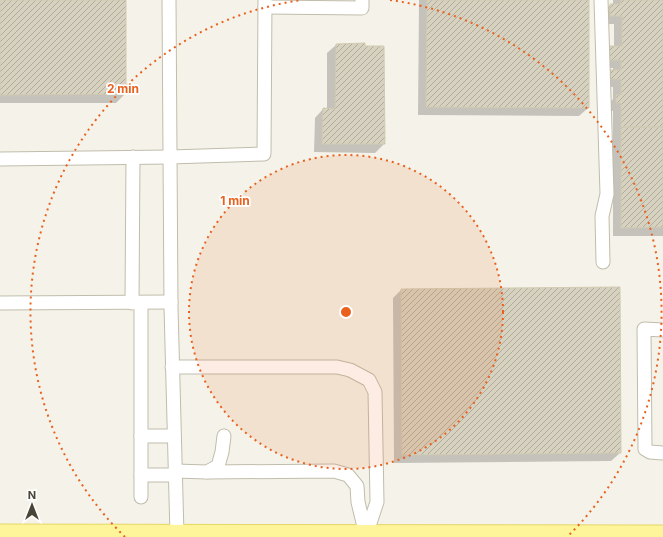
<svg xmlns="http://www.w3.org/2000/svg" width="663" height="537" viewBox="0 0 663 537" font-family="Inter,sans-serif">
<defs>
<pattern id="building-hatch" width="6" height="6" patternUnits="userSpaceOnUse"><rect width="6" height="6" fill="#d7d1bf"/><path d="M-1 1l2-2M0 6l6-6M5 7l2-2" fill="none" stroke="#b0ab9c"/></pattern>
</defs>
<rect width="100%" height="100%" fill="#f5f3e9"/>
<g fill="#0003">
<path d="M0,0H125V94L116,103H0Z"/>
<path d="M419,0H588V108L579,116L418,115Z"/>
<path d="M613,0H663V236H613V111H608V105L613,99V87H602V80L611,71H613V68H599L614,47V24H602V13L610,5H613Z"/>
<path d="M364,44V47H383L384,144L375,153L314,152L315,118L323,109L327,110V53L336,45Z"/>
<path d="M401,290L620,453L611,461L394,463L393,298Z"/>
</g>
<g fill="url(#building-hatch)" stroke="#d1cbb2">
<path d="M0,0H126V94L0,95Z"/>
<path d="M427,0H589V108L426,107Z"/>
<path d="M621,0H663V127H621V103H616V95H621V79H610V70H621V60H607V46H622V16H610V4H621Z"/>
<path d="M365,43V46H384L385,144H322L323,108L335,109L336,44Z"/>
<path d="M621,127H663V227L621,228Z"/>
<path d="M620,287L621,453L402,455L401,289Z"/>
</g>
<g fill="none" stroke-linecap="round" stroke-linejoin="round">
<g stroke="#c0bdac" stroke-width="15">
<g id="minor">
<path d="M169,0L171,307L177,535"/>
<path d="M601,0L607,194L602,216L603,262"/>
<path d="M265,7L362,8V0"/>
<path d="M0,159L170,157L264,154L265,0"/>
<path d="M0,303L171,302"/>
<path d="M132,303L133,157"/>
<path d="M141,303V497"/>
<path d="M663,330L644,329L645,449L650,452L663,453"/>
<path d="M172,367H337L350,370L369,380L375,392L377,502L366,535"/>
<path d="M141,436H174"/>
<path d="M175,471L207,472L218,466L222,452L224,436"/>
<path d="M207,472L334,471L348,475L357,486L358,502L366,535"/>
<path d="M141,475H175"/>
</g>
</g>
<g stroke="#e5d667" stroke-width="19">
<path id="major" d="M0,533L663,534"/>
</g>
<use href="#minor" stroke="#fff" stroke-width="13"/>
<use href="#major" stroke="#fef499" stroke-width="17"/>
</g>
<circle cx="346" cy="312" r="157" fill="#e9611d" fill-opacity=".12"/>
<g fill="none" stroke="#e9611d" stroke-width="2" stroke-dasharray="2 4">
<circle cx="346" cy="312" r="157"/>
<path d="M125 537A315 315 0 0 1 302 0M390 0A315 315 0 0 1 567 537"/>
</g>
<circle cx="346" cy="312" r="6" fill="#e9611d" stroke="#fff" stroke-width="2"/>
<g font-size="12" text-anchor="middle" font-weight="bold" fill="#e9611d" stroke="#fff" stroke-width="3.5" stroke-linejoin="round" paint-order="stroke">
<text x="123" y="93">2 min</text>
<text x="235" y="205">1 min</text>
</g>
<g transform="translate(32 505)" stroke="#ffffff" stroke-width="3" paint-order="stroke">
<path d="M0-3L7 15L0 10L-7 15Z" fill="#494537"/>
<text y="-6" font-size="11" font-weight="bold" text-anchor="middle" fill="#494537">N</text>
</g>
</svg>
